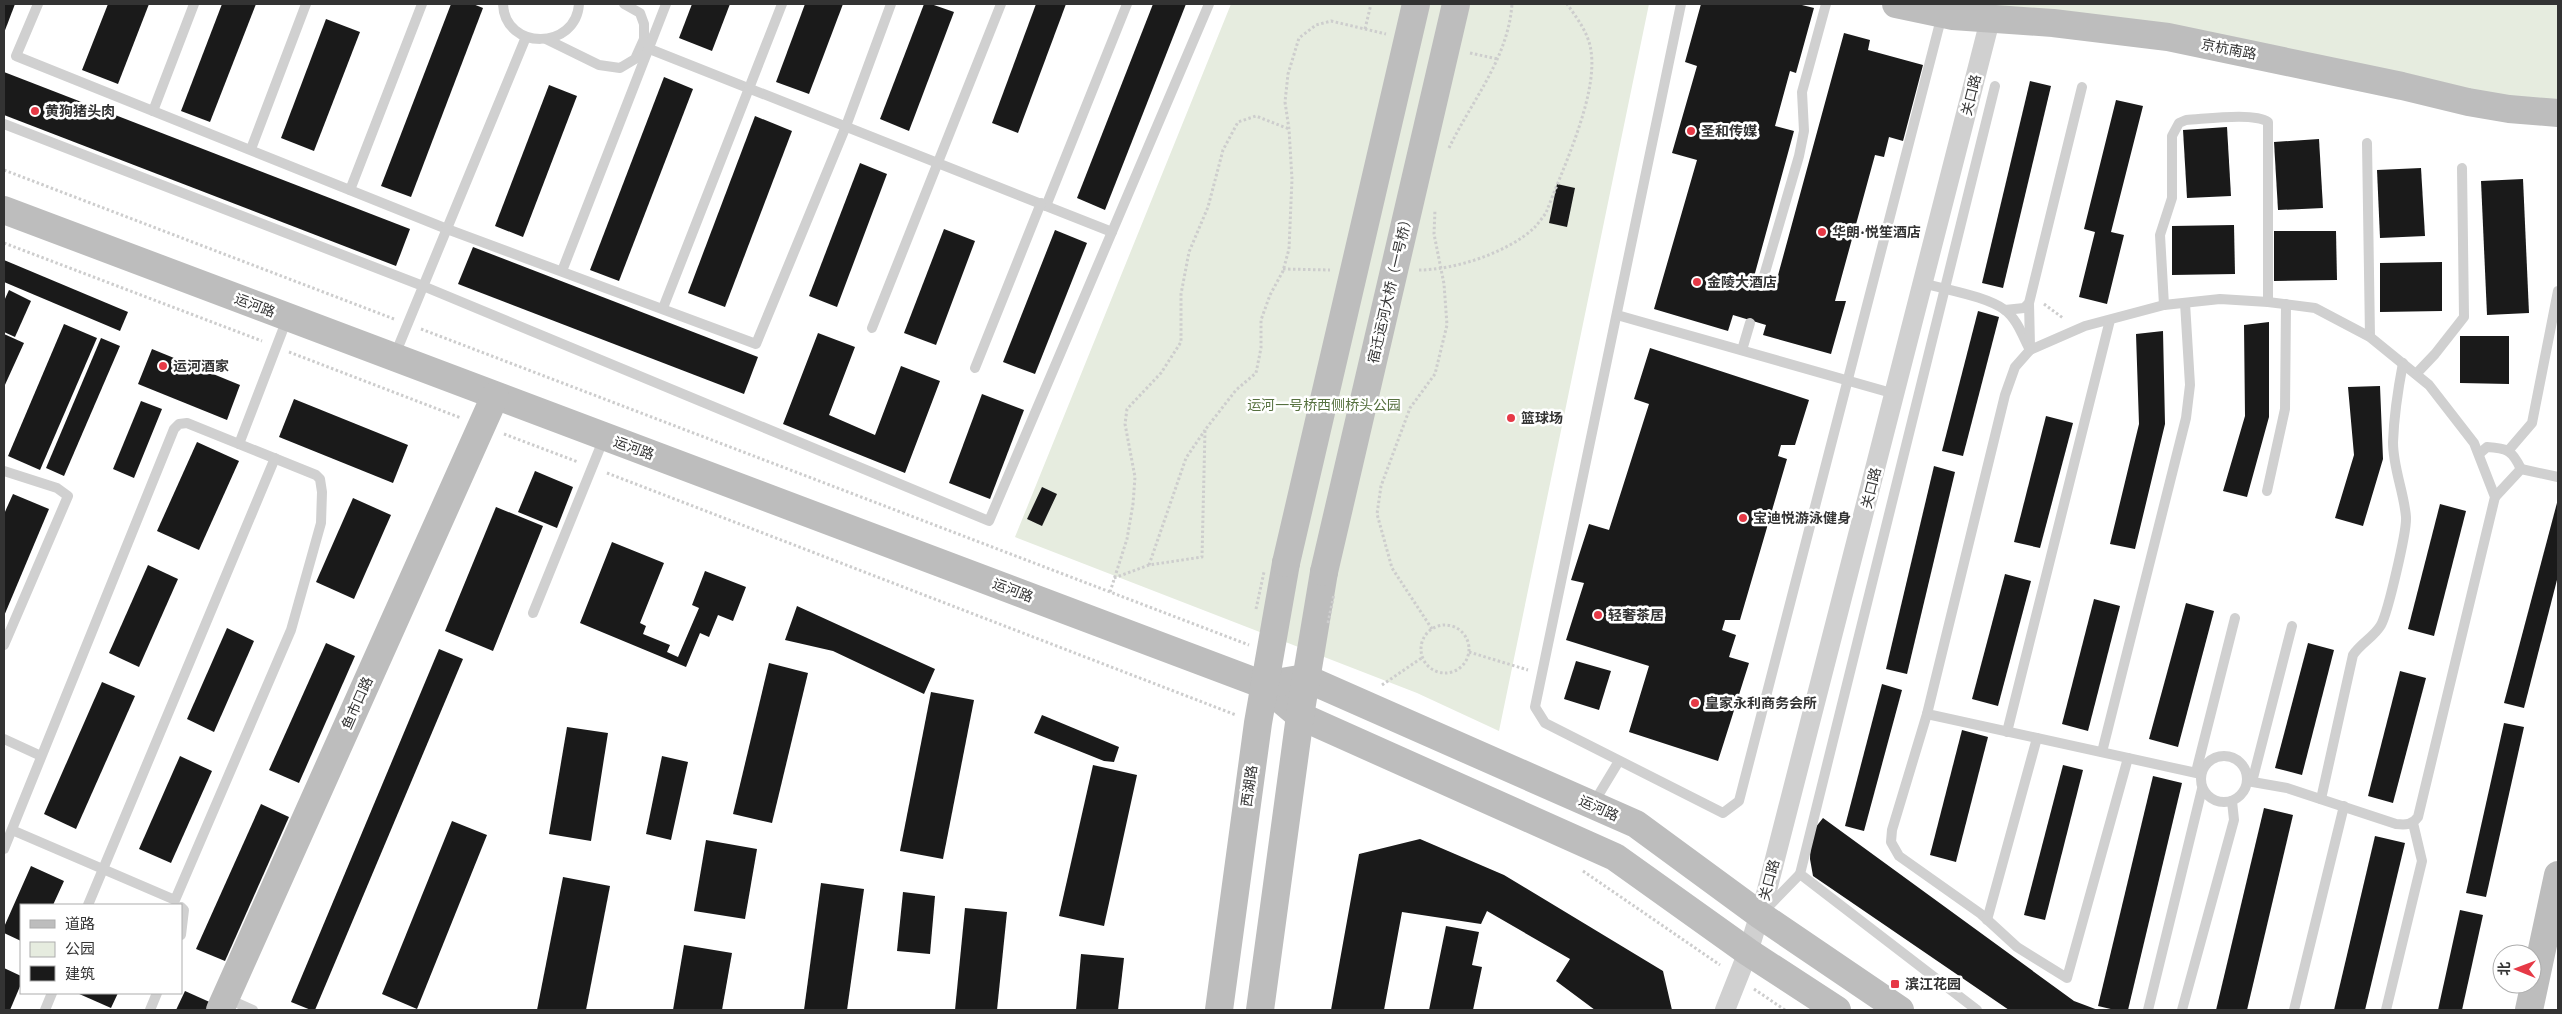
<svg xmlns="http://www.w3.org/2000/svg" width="2562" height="1014" viewBox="0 0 2562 1014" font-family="'IBM Plex Sans','Noto Sans SC',sans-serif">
<rect width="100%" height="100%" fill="#fff"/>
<g fill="#e6ecdf">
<path d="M1231,4H1649L1499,731L1417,693L1015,537Z"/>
<path d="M1942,4H2558V104Z"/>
</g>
<g fill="#1a1a1a">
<path d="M4,4H15L4,33Z"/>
<path d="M108,4H149L118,84L82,70Z"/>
<path d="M222,4H256L210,122L181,111Z"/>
<path d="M451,4H473L483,8L411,197L381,186Z"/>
<path d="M692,4H730L712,51L679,38Z"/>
<path d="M805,4H843L809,94L776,82Z"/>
<path d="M924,4H931L954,12L909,131L880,119Z"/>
<path d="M1036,4H1066L1018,133L992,123Z"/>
<path d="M1153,4H1186L1105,210L1077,198Z"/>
<path d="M1701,4H1798L1814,8L1796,73L1790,71L1775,126L1794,131L1752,284L1774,290L1844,33L1870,40L1868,50L1923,65L1903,141L1889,137L1884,157L1875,155L1835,301H1846L1831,354L1763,335L1766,325L1733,315L1728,331L1654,309L1697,160L1672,153L1697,66L1685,62Z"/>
<path d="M326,19L360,32L314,151L281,138Z"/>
<path d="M4,72L410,229L396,266L4,115Z"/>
<path d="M664,77L693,89L619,281L590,270Z"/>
<path d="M2030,81L2051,86L2003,288L1982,283Z"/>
<path d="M549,85L577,96L523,237L495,226Z"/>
<path d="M2116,100L2143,106L2111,232L2124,235L2107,304L2079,297L2095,232L2084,229Z"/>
<path d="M755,116L792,131L725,307L688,293Z"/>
<path d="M2227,127L2231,196L2187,198L2183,130Z"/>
<path d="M2319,139L2323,208L2278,210L2274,142Z"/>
<path d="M860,163L887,174L837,307L809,296Z"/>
<path d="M2421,168L2425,236L2380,238L2377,170Z"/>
<path d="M2523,179L2529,313L2487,315L2481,181Z"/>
<path d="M1557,184L1575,188L1567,227L1549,223Z"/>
<path d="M2234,225L2235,274L2172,275V226Z"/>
<path d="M944,229L975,241L936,345L904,333Z"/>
<path d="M1055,230L1087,243L1035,374L1003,362Z"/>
<path d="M2274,231H2336L2337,280L2274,281Z"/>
<path d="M473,247L758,357L744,394L458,284Z"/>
<path d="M4,260L128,312L120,331L4,282Z"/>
<path d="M2442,262V311L2380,312V263Z"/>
<path d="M9,290L31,301L15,337L4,332V301Z"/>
<path d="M1978,311L1999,317L1963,456L1942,451Z"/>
<path d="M2269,322V417L2247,497L2223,491L2245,416L2244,325Z"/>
<path d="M64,324L97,338L40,470L8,456Z"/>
<path d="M2163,331L2165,424L2135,549L2110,544L2139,424L2136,334Z"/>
<path d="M818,333L855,347L829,415L875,435L901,366L940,381L905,473L783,424Z"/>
<path d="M4,334L24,343L4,387Z"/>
<path d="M2460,336H2509V384L2460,383Z"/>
<path d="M101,338L120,346L64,476L46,468Z"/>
<path d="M1650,348L1809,400L1795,445H1781L1778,456L1787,459L1740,620H1725L1722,630L1736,635L1729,657L1749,663L1718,761L1629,732L1649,666L1566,640L1584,583L1571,580L1589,524L1609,530L1649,404L1634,399Z"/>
<path d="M152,349L240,385L227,420L138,384Z"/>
<path d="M2380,386L2383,459L2363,526L2335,518L2354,455L2348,387Z"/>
<path d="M982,394L1024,410L990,499L949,483Z"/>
<path d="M294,399L408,445L393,483L279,437Z"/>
<path d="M141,401L162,409L134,478L113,469Z"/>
<path d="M2046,416L2073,423L2040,548L2014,542Z"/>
<path d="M197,442L239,461L199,550L157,531Z"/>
<path d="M1934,466L1955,472L1907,674L1886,669Z"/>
<path d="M535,471L573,487L557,528L518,512Z"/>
<path d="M1042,487L1057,494L1042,526L1027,519Z"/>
<path d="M13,494L49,509L4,616V514Z"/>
<path d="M353,498L391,515L354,599L316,582Z"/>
<path d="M2558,499V576L2524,708L2504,703Z"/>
<path d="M2440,504L2466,511L2434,636L2408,629Z"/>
<path d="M496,507L543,526L493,651L445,631Z"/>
<path d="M612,542L664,563L640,623L646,626L643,634L670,645L667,652L678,657L699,608L692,605L705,571L746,587L733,621L718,615L709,637L700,633L686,667L580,623Z"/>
<path d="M148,565L178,579L139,667L109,653Z"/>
<path d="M2005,574L2031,581L1998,706L1972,699Z"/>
<path d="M2094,599L2120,606L2088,731L2062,724Z"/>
<path d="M2186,603L2214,611L2178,747L2149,739Z"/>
<path d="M797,606L935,669L924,694L833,651L785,640Z"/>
<path d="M227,628L254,641L214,732L187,719Z"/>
<path d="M326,643L355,656L299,783L269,770Z"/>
<path d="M2308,643L2334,650L2302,775L2275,768Z"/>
<path d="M439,649L463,659L315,1010H311L291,1002Z"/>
<path d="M1576,661L1611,671L1599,710L1564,699Z"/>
<path d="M769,663L808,673L772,823L733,814Z"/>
<path d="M2400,671L2426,678L2393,803L2368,796Z"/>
<path d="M102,682L135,696L76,829L44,814Z"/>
<path d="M1882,684L1902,690L1864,831L1845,826Z"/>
<path d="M931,692L974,700L943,859L900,851Z"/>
<path d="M1042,715L1119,747L1114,762L1104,761L1034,733Z"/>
<path d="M2504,723L2524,727L2486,897L2466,893Z"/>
<path d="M567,727L608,733L591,841L549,834Z"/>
<path d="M1962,730L1988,737L1956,862L1930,855Z"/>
<path d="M180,756L212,771L171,863L139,849Z"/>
<path d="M662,756L688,762L671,840L646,834Z"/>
<path d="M1093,765L1137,775L1104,926L1059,916Z"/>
<path d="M2063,765L2083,770L2045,920L2024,915Z"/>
<path d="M2153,776L2182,783L2128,1010H2115L2098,1006Z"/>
<path d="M261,804L289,817L225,961L196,949Z"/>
<path d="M2264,808L2293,815L2247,1010H2216Z"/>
<path d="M1823,818L2074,1001L2098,1010H2009L1813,876L1810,859L1811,833Z"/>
<path d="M452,821L487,835L417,1009L382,994Z"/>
<path d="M2375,836L2405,843L2365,1010H2334Z"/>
<path d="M1420,839L1504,875L1663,971L1672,1010H1595L1556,981L1570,959L1487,911L1481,924L1402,912L1384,1010H1331L1359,854Z"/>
<path d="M706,840L757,849L745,919L694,911Z"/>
<path d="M31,866L64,881L53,905H21V941L4,933V927Z"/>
<path d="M563,877L610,886L586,1010H537Z"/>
<path d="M821,883L864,889L847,1010H804Z"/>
<path d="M903,892L935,896L930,954L897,951Z"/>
<path d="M965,908L1007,912L997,1010H955Z"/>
<path d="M2460,910L2483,915L2462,1010H2438Z"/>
<path d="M1446,926L1479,932L1472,965L1482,967L1473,1010H1429Z"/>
<path d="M684,945L732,953L722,1010H673Z"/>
<path d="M1081,954L1124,958L1118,1010H1076Z"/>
<path d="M4,968L21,976V984L10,1010H4Z"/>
<path d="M185,991L214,1004L211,1010H176Z"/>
<path d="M77,993H118L111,1008Z"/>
</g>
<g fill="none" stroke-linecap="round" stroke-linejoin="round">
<g stroke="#cdcdcd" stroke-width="3" stroke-dasharray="2.5 2.5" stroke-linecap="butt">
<path d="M1365,29L1371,4"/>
<path d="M1470,53L1498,59"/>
<path d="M1449,148C1472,100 1508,59 1512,4"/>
<path d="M4,170L394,319"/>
<path d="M4,243L262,341"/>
<path d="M1283,269L1330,270"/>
<path d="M1419,270C1454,270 1507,253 1534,228C1538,224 1542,218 1546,213C1562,170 1598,96 1591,51C1589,34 1577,18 1567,4"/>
<path d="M2044,304L2063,318"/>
<path d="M421,329L1249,645"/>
<path d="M289,352L461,418"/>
<path d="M504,434L578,462"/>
<path d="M607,473L1236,715"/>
<path d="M1149,565L1186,458L1205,430"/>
<path d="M1114,578L1149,565L1202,557L1205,430L1236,390L1256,373L1261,348V320L1270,295L1283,271L1289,249L1292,179L1289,129L1285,102L1288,74L1299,38L1316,25L1331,21L1386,34"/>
<path d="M1110,592L1127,539L1133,504L1135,477L1125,424L1127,409L1161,373L1181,342V294L1189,252L1208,207L1223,150L1238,122L1256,116L1289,129"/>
<circle cx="1445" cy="649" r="24"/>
<path d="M1432,629L1392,568L1377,514L1381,486L1410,408L1435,374L1447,325L1444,284L1434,234L1435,210"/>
<path d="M1469,652L1528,670"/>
<path d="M1382,685L1423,657"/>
<path d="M1583,871L1720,965"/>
<path d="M1754,989L1785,1010"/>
</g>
<g stroke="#d0d0d0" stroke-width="10">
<path d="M38,4L16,56L447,229L756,344L846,126L891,4"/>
<path d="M503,4C505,51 576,50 579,4"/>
<path d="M1681,4L1535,707L1545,723L1723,813L1739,801L1942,15"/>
<path d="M546,39L599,65L620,68L635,59L644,39V24L640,13L624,4"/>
<path d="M642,46L1112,232"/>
<path d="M153,111L194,4"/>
<path d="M4,124L423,286L989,521L1209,4"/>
<path d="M2367,143L2370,337"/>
<path d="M251,149L306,4"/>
<path d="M350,190L422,4"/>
<path d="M1046,206L1127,4"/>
<path d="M562,271L666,4"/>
<path d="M1923,283C1946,290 1986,296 2005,310C2017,319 2023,337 2030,350"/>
<path d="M1761,286L1799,156L1804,131L1802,92L1826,4"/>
<path d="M2029,303L2030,346"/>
<path d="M2164,305L2160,235L2172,198V136L2179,123L2186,120C2206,119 2254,112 2268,122V302"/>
<path d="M663,308L782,4"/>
<path d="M2005,310L2024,308L2029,303L2082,87"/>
<path d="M1617,315L1895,394"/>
<path d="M872,328L1001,4"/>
<path d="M1742,350L1750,323"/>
<path d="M394,357L526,37"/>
<path d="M975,368L1041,203"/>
<path d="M2416,374L2435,354L2464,317L2462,168"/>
<path d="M239,444L287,319"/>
<path d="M2508,451L2532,423L2558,291"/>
<path d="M2479,454L2487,447C2507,448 2512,450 2521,469"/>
<path d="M4,471L57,488L68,496L4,645"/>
<path d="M2267,491L2285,409L2286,304"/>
<path d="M2495,497L2521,469L2558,477"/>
<path d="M533,613L604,438"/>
<path d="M1927,714L1892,830L1891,842L1899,856L1981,914L2017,947L2067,978L2128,758"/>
<path d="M2007,732L2110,320"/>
<path d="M4,739L41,756"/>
<path d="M2102,752L2186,418L2190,385L2185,303"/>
<circle cx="2224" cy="779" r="23"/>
<path d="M2201,774L1927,714L2005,395L2015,367L2030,350L2085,326L2164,305L2220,299L2268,302L2315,308L2370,337L2429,385L2474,443L2495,497L2418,817C2412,825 2406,825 2396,824L2287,788L2247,781"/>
<path d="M2201,774L2197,768L2235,618"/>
<path d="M2247,781L2253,778L2292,626"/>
<path d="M2321,799L2353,655C2361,643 2374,637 2381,625C2388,612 2407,531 2406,517C2404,492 2393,468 2393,442C2394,416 2398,389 2403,363"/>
<path d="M1593,804L1619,761"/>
<path d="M4,849L174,429L179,424L187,423L316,475L320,479L322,492L321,523L291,630L175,900L12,830"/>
<path d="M88,905L275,458"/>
<path d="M181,907L184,910L181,935"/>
<path d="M1766,909L1800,874"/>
<path d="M1987,920L2037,738"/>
<path d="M226,998L253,1010"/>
<path d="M45,1010L52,993"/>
<path d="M150,1010L157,993"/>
<path d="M1977,1010L1800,874L1995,86"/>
<path d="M2148,1010L2202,789"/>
<path d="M2182,1010L2234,820L2232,801"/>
<path d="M2294,1010L2344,806"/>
<path d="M2386,1010L2422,861L2413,823"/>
</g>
<path stroke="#d0d0d0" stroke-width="20" d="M1725,1010L1748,952L1766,894L1990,20"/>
<g stroke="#bdbdbd" stroke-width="28">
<path d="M1896,4L1953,16L2053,23L2168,37L2402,86L2468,102L2509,109L2558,113"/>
<path d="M4,210L1264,685L1300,716L1615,857L1748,952L1837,1010"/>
<path d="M1264,685L1305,678L1636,824L1760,915L1900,1010"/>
<path d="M220,1010L495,396"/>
<path d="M1219,1010L1258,723L1286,563"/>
<path d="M1260,1010L1300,716L1324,572"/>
<path d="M2529,1010L2558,875"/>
</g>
<g stroke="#cdcdcd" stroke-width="3" stroke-dasharray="2.5 2.5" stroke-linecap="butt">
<path d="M1256,609L1264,572"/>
<path d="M1328,623L1334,594"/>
</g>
<g stroke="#bdbdbd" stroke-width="28">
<path d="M1286,563L1416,4"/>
<path d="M1324,572L1456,4"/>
</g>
</g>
<g fill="#e63946" stroke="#fff" stroke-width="2">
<circle cx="35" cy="111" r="5"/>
<circle cx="1691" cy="131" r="5"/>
<circle cx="1822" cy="232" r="5"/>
<circle cx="1697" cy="282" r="5"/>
<circle cx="163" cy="366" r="5"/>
<circle cx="1511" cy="418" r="5"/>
<circle cx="1743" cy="518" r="5"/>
<circle cx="1598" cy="615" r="5"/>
<circle cx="1695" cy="703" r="5"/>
<rect x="1890" y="979" width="10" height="10" rx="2.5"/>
</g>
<g text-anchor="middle" stroke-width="5" stroke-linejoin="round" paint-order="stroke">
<g font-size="14" fill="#333" stroke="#fff">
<text transform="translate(2229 49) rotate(11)" y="5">京杭南路</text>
<text transform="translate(1971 95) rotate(-76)" y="5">关口路</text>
<text transform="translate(1390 288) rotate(-77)" y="5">宿迁运河大桥（一号桥）</text>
<text transform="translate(255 305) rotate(21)" y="5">运河路</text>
<text transform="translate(634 448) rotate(20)" y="5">运河路</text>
<text transform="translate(1871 488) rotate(-76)" y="5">关口路</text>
<text transform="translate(1013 590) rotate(21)" y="5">运河路</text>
<text transform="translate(357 703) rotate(-66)" y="5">鱼市口路</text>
<text transform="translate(1249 786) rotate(-82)" y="5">西湖路</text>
<text transform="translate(1599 808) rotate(24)" y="5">运河路</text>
<text transform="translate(1769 880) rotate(-75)" y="5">关口路</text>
</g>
<g font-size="14" font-weight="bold" fill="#333" stroke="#fff" text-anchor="start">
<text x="45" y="116">黄狗猪头肉</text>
<text x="1701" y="136">圣和传媒</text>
<text x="1832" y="237">华朗·悦笙酒店</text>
<text x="1707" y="287">金陵大酒店</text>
<text x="173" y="371">运河酒家</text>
<text x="1521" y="423">篮球场</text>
<text x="1753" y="523">宝迪悦游泳健身</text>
<text x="1608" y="620">轻奢茶居</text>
<text x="1705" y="708">皇家永利商务会所</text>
<text x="1905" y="989">滨江花园</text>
</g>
<g font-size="14" fill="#56703f" stroke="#fff">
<text x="1324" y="410">运河一号桥西侧桥头公园</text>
</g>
</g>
<rect width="2562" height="1014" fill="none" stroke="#333333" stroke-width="10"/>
<rect x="20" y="904" width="162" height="90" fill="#ffffff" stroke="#adadad"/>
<rect x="30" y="920" width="25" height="8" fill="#bdbdbd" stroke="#adadad"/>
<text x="65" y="929" font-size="15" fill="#333333">道路</text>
<rect x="30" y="942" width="25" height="15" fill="#e6ecdf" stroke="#adadad"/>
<text x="65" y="954" font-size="15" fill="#333333">公园</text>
<rect x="30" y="966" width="25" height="15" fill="#1a1a1a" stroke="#adadad"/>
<text x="65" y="979" font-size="15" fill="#333333">建筑</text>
<g transform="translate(2517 969) rotate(271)"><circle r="24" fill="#ffffff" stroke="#adadad"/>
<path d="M0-4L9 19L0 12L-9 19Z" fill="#e63946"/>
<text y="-8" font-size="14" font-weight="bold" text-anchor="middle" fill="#333333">北</text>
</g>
</svg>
